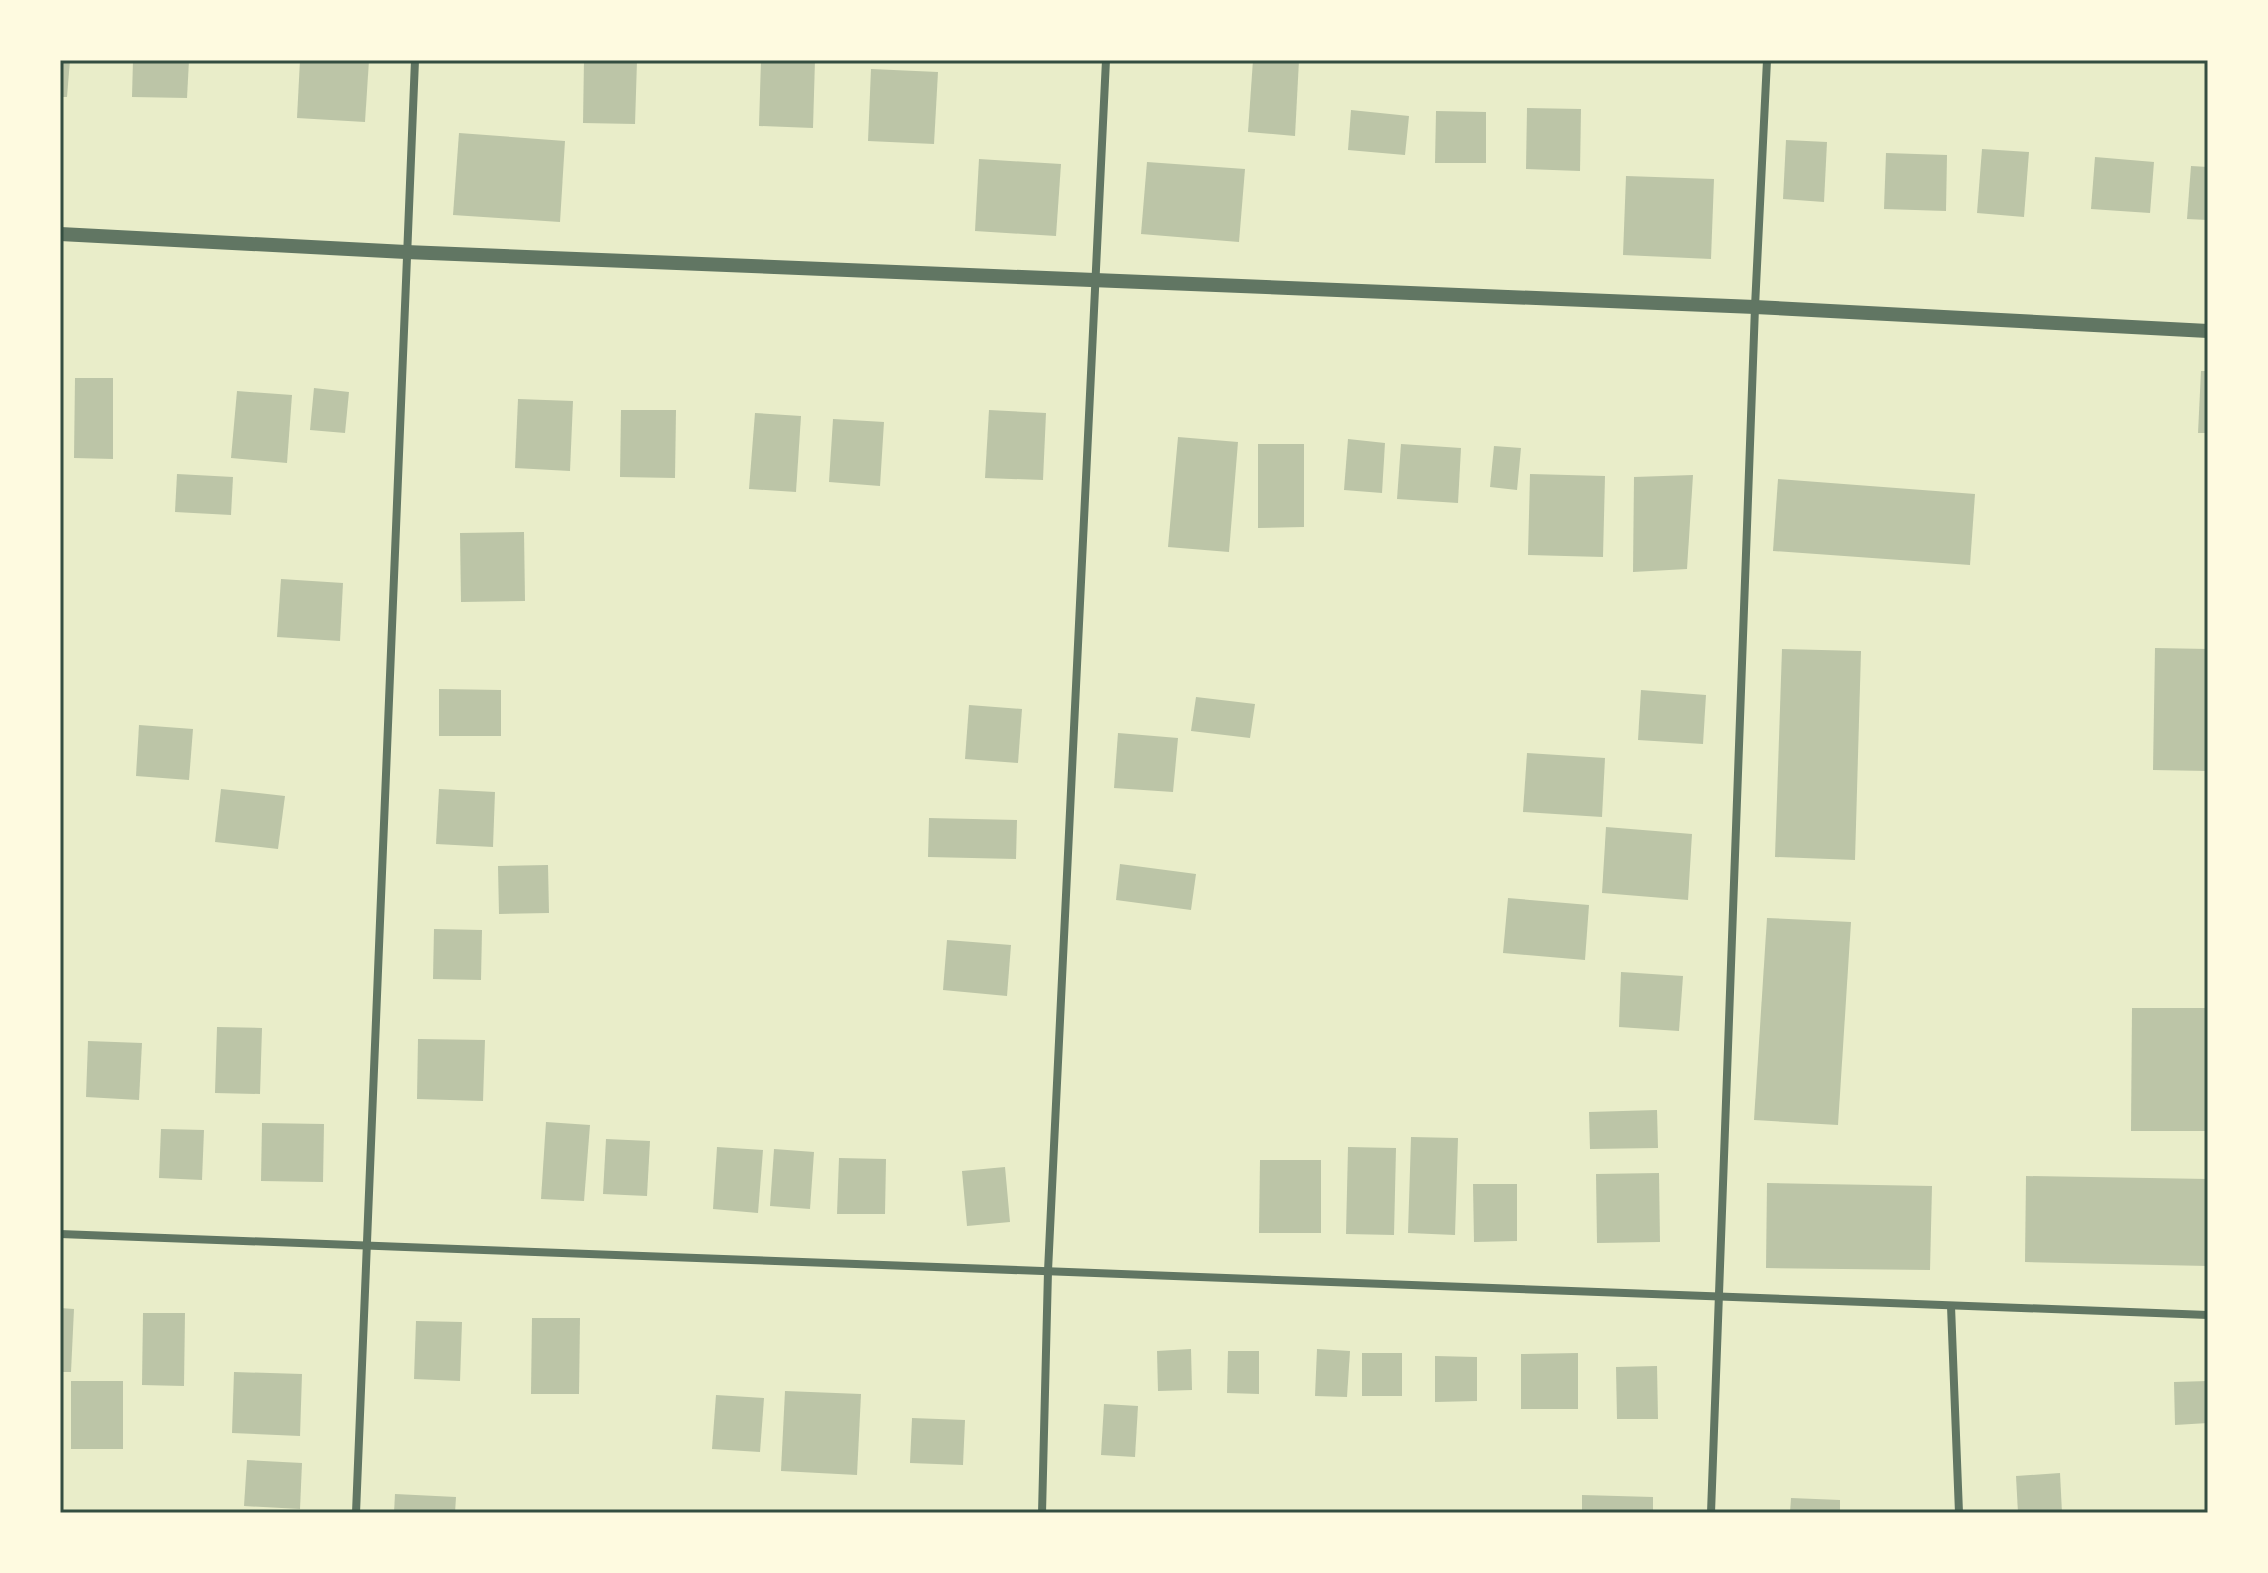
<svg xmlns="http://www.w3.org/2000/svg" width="2268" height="1573" viewBox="0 0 2268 1573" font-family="'PT Sans',sans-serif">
<rect width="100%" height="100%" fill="#e9edc9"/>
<g fill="#bcc5a7">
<path d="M60,60H70L67,97H60Z"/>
<path d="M133,60H189L187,98L132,97Z"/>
<path d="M300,60H369L365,122L297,118Z"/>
<path d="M584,60H637L635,124L583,123Z"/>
<path d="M761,60H815L813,128L759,126Z"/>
<path d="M1253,60H1299L1295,136L1248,132Z"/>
<path d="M871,69L938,72L934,144L868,141Z"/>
<path d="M1527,108L1581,109L1580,171L1526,169Z"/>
<path d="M1351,110L1409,116L1405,155L1348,150Z"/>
<path d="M1436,111L1486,112V163H1435Z"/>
<path d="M459,133L565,141L560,222L453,215Z"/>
<path d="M1786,140L1827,142L1824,202L1783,199Z"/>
<path d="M1982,149L2029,152L2024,217L1977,213Z"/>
<path d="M1886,153L1947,155L1946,211L1884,209Z"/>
<path d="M2095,157L2154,162L2150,213L2091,209Z"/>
<path d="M979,159L1061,164L1056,236L975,231Z"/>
<path d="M1147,162L1245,169L1239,242L1141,234Z"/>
<path d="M2191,166L2208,167V220L2187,219Z"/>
<path d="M1626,176L1714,179L1711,259L1623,255Z"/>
<path d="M2201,371H2208V433H2198Z"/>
<path d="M75,378H113V459L74,458Z"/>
<path d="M314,388L349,392L345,433L310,430Z"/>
<path d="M237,391L292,395L287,463L231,458Z"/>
<path d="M518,399L573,401L570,471L515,468Z"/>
<path d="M621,410H676L675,478L620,477Z"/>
<path d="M989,410L1046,413L1043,480L985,478Z"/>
<path d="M755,413L801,416L796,492L749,489Z"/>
<path d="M833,419L884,422L880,486L829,482Z"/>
<path d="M1178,437L1238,442L1229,552L1168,547Z"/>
<path d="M1348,439L1385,443L1382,493L1344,490Z"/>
<path d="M1258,444H1304V527L1258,528Z"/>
<path d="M1401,444L1461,448L1458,503L1397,499Z"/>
<path d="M1494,446L1521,448L1517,490L1490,487Z"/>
<path d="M177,474L233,477L231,515L175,512Z"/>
<path d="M1530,474L1605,476L1603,557L1528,555Z"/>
<path d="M1693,475L1687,569L1633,572L1634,477Z"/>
<path d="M1778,479L1975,494L1970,565L1773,551Z"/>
<path d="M524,532L525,601L461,602L460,533Z"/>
<path d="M281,579L343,583L340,641L277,637Z"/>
<path d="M2155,648L2208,649V771L2153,770Z"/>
<path d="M1782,649L1861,651L1855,860L1775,857Z"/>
<path d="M439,689L501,690V736H439Z"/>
<path d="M1641,690L1706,695L1703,744L1638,740Z"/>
<path d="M1196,697L1255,704L1250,738L1191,731Z"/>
<path d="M969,705L1022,709L1018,763L965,759Z"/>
<path d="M139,725L193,729L189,780L136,776Z"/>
<path d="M1118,733L1178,738L1173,792L1114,788Z"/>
<path d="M1527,753L1605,758L1602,817L1523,812Z"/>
<path d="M221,789L285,796L278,849L215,842Z"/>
<path d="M439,789L495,792L493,847L436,844Z"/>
<path d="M929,818L1017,820L1016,859L928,857Z"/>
<path d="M1606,827L1692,834L1688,900L1602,893Z"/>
<path d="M1120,864L1196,874L1191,910L1116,900Z"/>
<path d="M548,865L549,913L499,914L498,866Z"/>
<path d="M1508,898L1589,905L1585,960L1503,953Z"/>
<path d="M1767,918L1851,922L1838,1125L1754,1120Z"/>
<path d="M434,929L482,930L481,980L433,979Z"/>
<path d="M947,940L1011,945L1007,996L943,990Z"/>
<path d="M1621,972L1683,976L1679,1031L1619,1027Z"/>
<path d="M2132,1008H2208V1131H2131Z"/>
<path d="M217,1027L262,1028L260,1094L215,1093Z"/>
<path d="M418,1039L485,1040L483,1101L417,1099Z"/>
<path d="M88,1041L142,1043L139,1100L86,1097Z"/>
<path d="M1657,1110L1658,1148L1590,1149L1589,1112Z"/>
<path d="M546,1122L590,1125L584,1201L541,1199Z"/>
<path d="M262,1123L324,1124L323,1182L261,1181Z"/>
<path d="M161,1129L204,1130L202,1180L159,1178Z"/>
<path d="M1411,1137L1458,1138L1455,1235L1408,1233Z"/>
<path d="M606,1139L650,1141L647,1196L603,1194Z"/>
<path d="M717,1147L763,1150L758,1213L713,1209Z"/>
<path d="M1348,1147L1396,1148L1394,1235L1346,1234Z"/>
<path d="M774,1149L814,1152L810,1209L770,1206Z"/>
<path d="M839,1158L886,1159L885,1214H837Z"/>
<path d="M1260,1160H1321V1233H1259Z"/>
<path d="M1005,1167L1010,1222L967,1226L962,1171Z"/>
<path d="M1659,1173L1660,1242L1597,1243L1596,1174Z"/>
<path d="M2026,1176L2208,1179V1266L2025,1262Z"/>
<path d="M1767,1183L1932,1186L1930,1270L1766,1268Z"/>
<path d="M1473,1184H1517V1241L1474,1242Z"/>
<path d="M60,1308L74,1309L71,1372H60Z"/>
<path d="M143,1313H185L184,1386L142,1385Z"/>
<path d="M532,1318H580L579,1394H531Z"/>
<path d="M416,1321L462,1322L460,1381L414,1379Z"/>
<path d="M1191,1349L1192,1390L1158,1391L1157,1351Z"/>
<path d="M1317,1349L1350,1351L1347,1397L1315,1396Z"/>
<path d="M1228,1351H1259V1394L1227,1393Z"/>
<rect x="1362" y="1353" width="40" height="43"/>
<path d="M1578,1353V1409H1521V1354Z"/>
<path d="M1435,1356L1477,1357V1401L1435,1402Z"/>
<path d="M1657,1366L1658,1419H1617L1616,1367Z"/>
<path d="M234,1372L302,1374L300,1436L232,1433Z"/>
<rect x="71" y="1381" width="52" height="68"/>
<path d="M2208,1381V1423L2175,1425L2174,1382Z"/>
<path d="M785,1391L861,1394L857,1475L781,1471Z"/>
<path d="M716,1395L764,1398L760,1452L712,1449Z"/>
<path d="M1104,1404L1138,1406L1135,1457L1101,1455Z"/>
<path d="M912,1418L965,1420L963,1465L910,1463Z"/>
<path d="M247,1460L302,1463L300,1509L244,1506Z"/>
<path d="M2060,1473L2062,1513H2018L2016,1476Z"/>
<path d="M395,1494L456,1497L455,1513H394Z"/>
<path d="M1582,1495L1653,1497V1513H1582Z"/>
<path d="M1791,1498L1840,1500V1513H1790Z"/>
</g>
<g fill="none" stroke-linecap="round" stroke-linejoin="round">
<g stroke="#617663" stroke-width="8">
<path d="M60,1234L2208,1315"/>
<path d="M1951,1306L1959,1513"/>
<path d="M356,1513L415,60"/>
<path d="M1042,1513L1048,1271L1106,60"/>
<path d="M1711,1513L1755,307L1767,60"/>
</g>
<path stroke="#617663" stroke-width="14" d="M60,234L406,252L1755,307L2208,331"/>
</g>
<rect width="2268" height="1573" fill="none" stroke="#fefae0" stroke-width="124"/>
<rect x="62" y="62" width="2144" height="1449" fill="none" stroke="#344e41" stroke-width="3"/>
</svg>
